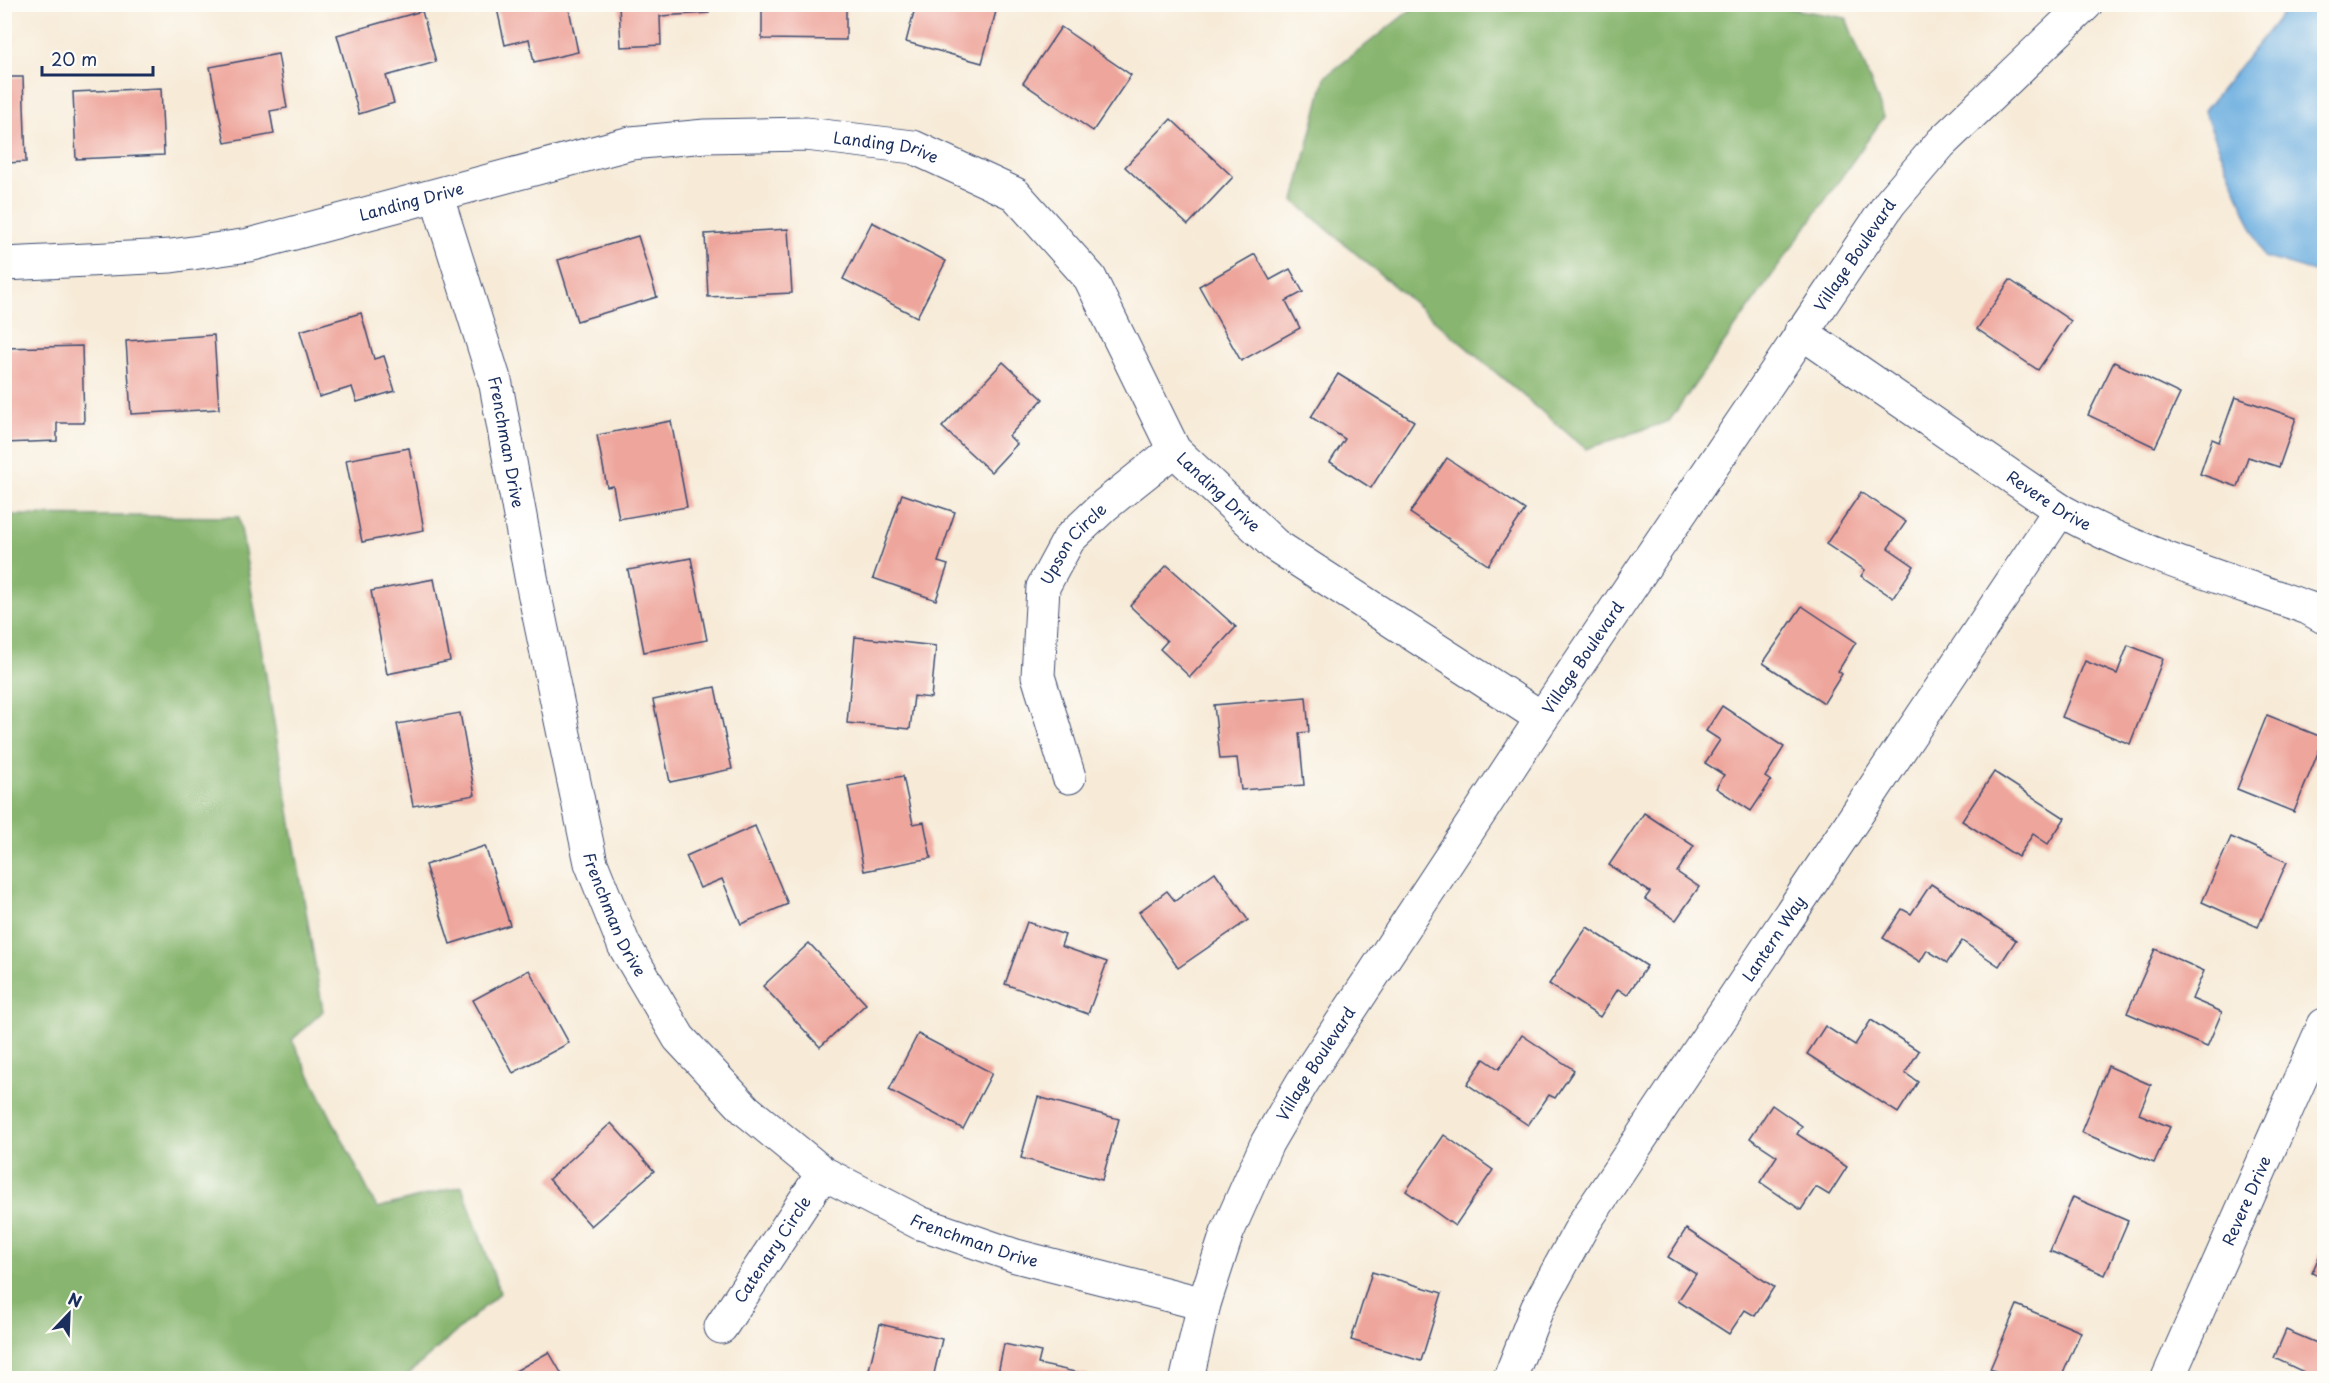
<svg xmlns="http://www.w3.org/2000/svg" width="2329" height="1383" viewBox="0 0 2329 1383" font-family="'Playpen Sans',sans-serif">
<rect width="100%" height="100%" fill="#fdfcf7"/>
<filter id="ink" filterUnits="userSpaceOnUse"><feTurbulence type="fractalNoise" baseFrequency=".0167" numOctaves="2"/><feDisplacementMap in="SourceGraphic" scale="12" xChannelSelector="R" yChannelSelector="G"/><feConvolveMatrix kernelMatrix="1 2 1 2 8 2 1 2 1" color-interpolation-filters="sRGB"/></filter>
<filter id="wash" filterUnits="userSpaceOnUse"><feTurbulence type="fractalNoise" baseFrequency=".008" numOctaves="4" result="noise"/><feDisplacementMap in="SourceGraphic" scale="24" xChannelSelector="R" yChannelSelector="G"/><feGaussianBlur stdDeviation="1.35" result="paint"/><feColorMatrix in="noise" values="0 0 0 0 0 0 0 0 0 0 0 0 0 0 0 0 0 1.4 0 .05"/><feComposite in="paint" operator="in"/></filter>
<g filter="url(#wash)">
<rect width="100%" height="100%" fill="#f7ebd8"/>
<g fill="#88b66f" stroke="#527266" stroke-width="1.5">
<path d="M1764,4L1846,18L1884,117L1669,421L1586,449L1294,201L1325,77L1417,5Z"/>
<path d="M5,515L239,517L323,1011L292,1040L377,1208L462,1186L500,1293L404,1378H5Z"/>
</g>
<path fill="#6baddf" stroke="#436e9e" stroke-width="1.5" d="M2289,5H2324V275L2264,257L2204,111Z"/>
<g id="blocks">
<g fill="#eea59b">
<path d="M496,4H568L578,52L534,62L529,39L505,45Z"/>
<path d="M619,4H709V13L660,16L661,45L621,47Z"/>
<path d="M762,4H846V40L762,39Z"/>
<path d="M916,4H998L982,63L906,42Z"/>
<path d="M422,11L436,62L386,76L394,103L359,114L337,35Z"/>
<path d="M1061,27L1131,75L1093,131L1023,83Z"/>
<path d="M278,54L287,108L270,111L274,134L225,143L210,67Z"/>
<path d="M4,77H23L26,162L4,163Z"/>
<path d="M161,88L164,155L76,159L73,92Z"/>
<path d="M1171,119L1233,177L1188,225L1125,167Z"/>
<path d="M872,222L946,261L917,317L843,279Z"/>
<path d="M788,229L792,293L708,297L705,234Z"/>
<path d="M638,236L657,297L577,321L558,260Z"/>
<path d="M1255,254L1270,280L1290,269L1303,292L1286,301L1300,328L1241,361L1199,286Z"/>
<path d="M2010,280L2071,321L2038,370L1977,329Z"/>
<path d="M361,313L374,359L384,356L395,391L357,402L352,387L319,397L300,331Z"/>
<path d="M214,335L219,409L131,414L126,341Z"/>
<path d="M82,346L84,423H57V441L4,443V348Z"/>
<path d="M1003,362L1043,399L1009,436L1017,444L991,472L942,427Z"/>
<path d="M2114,362L2180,394L2155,447L2088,415Z"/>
<path d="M1338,374L1414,421L1371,488L1330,462L1345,439L1311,417Z"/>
<path d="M2235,397L2296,418L2279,467L2248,457L2238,487L2200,474L2212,439L2219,442Z"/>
<path d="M671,421L687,507L619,519L613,486L607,487L597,435Z"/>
<path d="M409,448L424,530L362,542L346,460Z"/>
<path d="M1447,458L1525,510L1488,565L1410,513Z"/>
<path d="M1861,492L1906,522L1888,548L1914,566L1893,598L1861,576L1865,570L1826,544Z"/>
<path d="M902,494L955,512L938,562L948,565L936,600L873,578Z"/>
<path d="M691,558L707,640L644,652L628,570Z"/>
<path d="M1167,565L1236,627L1190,677L1160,649L1167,641L1130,606Z"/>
<path d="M434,579L450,661L387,674L371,591Z"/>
<path d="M1802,606L1856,642L1838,671L1842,674L1824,703L1763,663Z"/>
<path d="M855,637L936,646L931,698L914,696L910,729L847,723Z"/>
<path d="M2128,645L2163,659L2130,744L2062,717L2085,661L2117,674Z"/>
<path d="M715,687L732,769L670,782L653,700Z"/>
<path d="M1306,697L1309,732L1299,733L1304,785L1241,790L1237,758L1220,759L1214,705Z"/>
<path d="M1722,706L1784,747L1765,777L1771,781L1751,811L1716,788L1724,775L1705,763L1720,740L1706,731Z"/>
<path d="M460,713L475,795L413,806L397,724Z"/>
<path d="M2267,715L2324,738L2294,812L2237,789Z"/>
<path d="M1994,772L2065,818L2048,844L2033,834L2018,857L1962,821Z"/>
<path d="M903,776L913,824L924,822L931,858L864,871L848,786Z"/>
<path d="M1644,813L1694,846L1677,872L1699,887L1676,920L1645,899L1650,892L1609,865Z"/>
<path d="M755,826L788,904L741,924L722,879L700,888L686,856Z"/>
<path d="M2231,837L2287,862L2258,927L2202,902Z"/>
<path d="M485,846L510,925L450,944L425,865Z"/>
<path d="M1215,872L1248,920L1178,968L1139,912L1167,891L1175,901Z"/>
<path d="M1931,884L2016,940L1999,966L1962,941L1947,963L1927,950L1920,962L1883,938L1902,909L1911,914Z"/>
<path d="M1027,922L1065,935L1061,946L1107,962L1088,1014L1005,984Z"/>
<path d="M1587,927L1647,966L1627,995L1618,989L1600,1017L1549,984Z"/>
<path d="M809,943L866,1004L820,1047L763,986Z"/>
<path d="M2155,949L2204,971L2192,999L2222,1012L2207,1047L2127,1013Z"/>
<path d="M529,970L569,1043L513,1073L473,1000Z"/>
<path d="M1871,1020L1919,1051L1905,1073L1918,1082L1898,1113L1807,1054L1825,1026L1855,1045Z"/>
<path d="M918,1034L992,1073L963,1129L889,1090Z"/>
<path d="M1522,1035L1574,1070L1555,1098L1549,1095L1528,1125L1467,1084L1484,1059L1499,1069Z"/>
<path d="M2108,1066L2151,1085L2139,1114L2170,1127L2154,1163L2081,1132Z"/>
<path d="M1038,1097L1119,1119L1102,1180L1021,1158Z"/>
<path d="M1772,1105L1802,1126L1797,1134L1847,1167L1829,1195L1816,1187L1801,1210L1760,1182L1777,1156L1750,1138Z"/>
<path d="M611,1123L654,1171L591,1226L549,1179Z"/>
<path d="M1444,1135L1493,1170L1455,1226L1406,1191Z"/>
<path d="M2073,1197L2128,1221L2105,1275L2050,1251Z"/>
<path d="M1686,1229L1774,1287L1755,1316L1745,1310L1729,1334L1678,1301L1696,1274L1668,1257Z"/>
<path d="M2324,1245V1279L2312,1273Z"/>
<path d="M1372,1272L1442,1293L1421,1361L1351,1340Z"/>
<path d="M2017,1305L2081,1332L2061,1378H2012L1990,1369Z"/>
<path d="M880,1324L942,1339L933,1378H867Z"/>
<path d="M2286,1330L2324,1346V1378H2301L2304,1372L2274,1358Z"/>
<path d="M1004,1344L1041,1352L1038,1364L1089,1375L1088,1378H997Z"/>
<path d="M549,1352L564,1378H503Z"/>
</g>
</g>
</g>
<g filter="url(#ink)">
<use href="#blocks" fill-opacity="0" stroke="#3c4b70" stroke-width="1.5"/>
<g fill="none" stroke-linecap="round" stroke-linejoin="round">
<g stroke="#3c4b70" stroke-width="35">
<g id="minor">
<path id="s1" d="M437,197L496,385L532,582L591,863L624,945L679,1038L746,1110L823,1173L920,1223L1016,1256L1204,1304"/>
<path id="s2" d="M4,264L171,256L249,245L631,143L705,136L806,134L913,147L1015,194L1090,278L1174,450L1275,545L1542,718"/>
<path id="s3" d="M1801,332L2060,510C2138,554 2224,578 2308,608L2324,617"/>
<path id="s4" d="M1069,777L1038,676L1043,587L1069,539L1105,505L1174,450"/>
<path id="s5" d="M721,1327L823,1173"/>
<path id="s6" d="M1187,1378L1204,1304L1227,1233L1267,1143L1302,1083L1542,718L1890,203L1941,143L2086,4"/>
<path id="s7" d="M1510,1378L1537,1309L1584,1223L2060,510"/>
<path id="s8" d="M2168,1378L2324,1025"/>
</g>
</g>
<use href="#minor" stroke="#fff" stroke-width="33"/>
</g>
</g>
<g text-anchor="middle" stroke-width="5" stroke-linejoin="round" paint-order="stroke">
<g font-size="16" fill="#1b2f5e" stroke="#fdfcf7">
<text dy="6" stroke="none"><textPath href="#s2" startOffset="898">Landing Drive</textPath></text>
<text dy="6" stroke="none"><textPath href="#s2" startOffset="414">Landing Drive</textPath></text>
<text dy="6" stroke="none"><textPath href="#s6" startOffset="1314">Village Boulevard</textPath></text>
<text dy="6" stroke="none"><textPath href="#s1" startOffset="255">Frenchman Drive</textPath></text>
<text dy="6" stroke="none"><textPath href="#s2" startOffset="1402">Landing Drive</textPath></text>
<text dy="6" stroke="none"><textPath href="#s3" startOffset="300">Revere Drive</textPath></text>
<text dy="6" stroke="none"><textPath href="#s4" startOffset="248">Upson Circle</textPath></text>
<text dy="6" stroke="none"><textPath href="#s6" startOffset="828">Village Boulevard</textPath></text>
<text dy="6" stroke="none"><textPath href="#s1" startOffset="741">Frenchman Drive</textPath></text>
<text dy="6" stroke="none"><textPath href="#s7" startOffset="514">Lantern Way</textPath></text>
<text dy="6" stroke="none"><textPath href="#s6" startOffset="342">Village Boulevard</textPath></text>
<text dy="6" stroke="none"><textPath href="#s8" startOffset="194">Revere Drive</textPath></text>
<text dy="6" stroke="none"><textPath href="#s1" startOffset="1245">Frenchman Drive</textPath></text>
<text dy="6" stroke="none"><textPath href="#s5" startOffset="93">Catenary Circle</textPath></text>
</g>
</g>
<rect width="2329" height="1383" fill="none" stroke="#fdfcf7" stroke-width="24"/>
<g transform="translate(69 1314) rotate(23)" stroke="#fdfcf7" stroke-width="4.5" paint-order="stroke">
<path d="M0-4.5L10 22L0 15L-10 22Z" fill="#1b2f5e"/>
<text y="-9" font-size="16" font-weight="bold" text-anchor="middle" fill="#1b2f5e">N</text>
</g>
<path d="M42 66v9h111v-9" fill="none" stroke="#1b2f5e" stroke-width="3"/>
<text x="51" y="66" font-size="18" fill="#1b2f5e" stroke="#fdfcf7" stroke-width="4.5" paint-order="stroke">20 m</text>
</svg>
